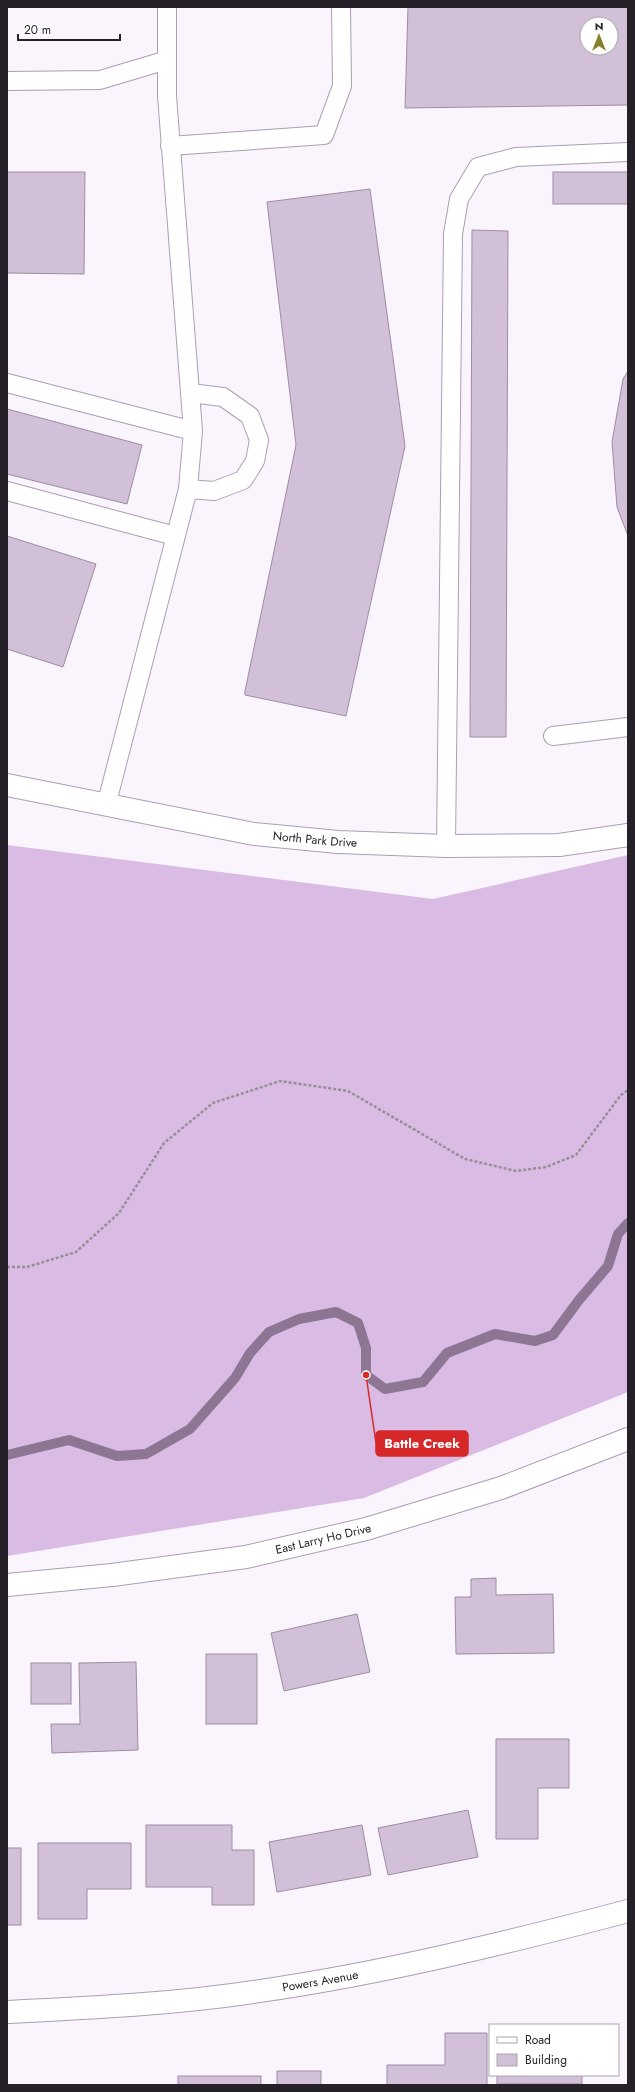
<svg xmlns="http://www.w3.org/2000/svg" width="635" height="2092" viewBox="0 0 635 2092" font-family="Jost,sans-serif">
<rect width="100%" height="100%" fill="#faf4fd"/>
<path fill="#d9bbe3" d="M7,845L433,899L628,855V1392L364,1498L7,1556Z"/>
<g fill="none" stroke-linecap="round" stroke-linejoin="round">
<path stroke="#8c7693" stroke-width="10" d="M7,1455L69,1440L117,1456L146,1454L190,1429L235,1378L250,1353L269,1332L299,1319L336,1312L358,1323L366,1348V1375L385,1389L423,1382L447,1353L495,1334L535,1341L553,1335L579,1300L608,1266L618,1234L628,1223"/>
</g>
<g fill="#d1c0d7" stroke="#9d8da3" fill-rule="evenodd">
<path d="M408,7H628V105L405,108ZM587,24H611V48H587Z"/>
<path d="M7,172H85L84,274L7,273Z"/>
<rect x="553" y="172" width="75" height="32"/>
<path d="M370,189L405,446L346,716L245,695V691L296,445L267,202Z"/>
<path d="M472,230L508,231L506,737H470Z"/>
<path d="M628,371V536L617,507L612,442L623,379Z"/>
<path d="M7,409L142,445L127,504L7,474Z"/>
<path d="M7,536L96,564L63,667L7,649Z"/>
<path d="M496,1578V1595L553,1594L554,1653L456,1654L455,1597H471V1579Z"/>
<path d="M357,1614L370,1672L284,1691L271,1633Z"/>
<rect x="206" y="1654" width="51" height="70"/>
<path d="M136,1662L138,1750L52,1753L51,1724H80L79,1663Z"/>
<rect x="31" y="1663" width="40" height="41"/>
<path d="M496,1739H569V1788H538V1839H496Z"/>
<path d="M468,1810L478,1857L388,1875L378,1828Z"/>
<path d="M146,1825H232V1850H254V1905H212V1887H146Z"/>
<path d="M362,1825L371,1875L277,1892L269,1842Z"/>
<path d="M38,1843H131V1889H87V1919H38Z"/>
<rect x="7" y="1848" width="14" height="77"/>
<path d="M445,2033H487V2085H387V2065H445Z"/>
<rect x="277" y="2071" width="44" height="14"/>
<rect x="497" y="2075" width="85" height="9"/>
<rect x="178" y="2076" width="83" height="9"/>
</g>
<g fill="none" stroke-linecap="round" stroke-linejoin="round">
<g stroke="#ad9db3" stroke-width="20">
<g id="lane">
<path d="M7,81L100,80L167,60"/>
<path d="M170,146L324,135L342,86L341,7"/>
<path d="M7,383L193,431"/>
<path d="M188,489L214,491L243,480L255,461L259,440L250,416L223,397L190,393"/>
<path d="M7,491L175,536"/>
<path d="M553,736L628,727"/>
<path d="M106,806L188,489L193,431L167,96V7"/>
<path d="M446,846L453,234L459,199L478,167L516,157L628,152"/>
</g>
</g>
<g stroke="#ad9db3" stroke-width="24">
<g id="street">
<path id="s1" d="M7,785L254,834L338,842L446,846L559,845L628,835"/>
<path id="s2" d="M7,1585L112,1575L246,1557L366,1529L501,1488L628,1439"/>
<path id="s3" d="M7,2012C91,2008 176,2004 260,1991C384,1973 506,1943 628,1911"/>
</g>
</g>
<path stroke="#958f98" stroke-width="2.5" stroke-dasharray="3 2" stroke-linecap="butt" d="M7,1267H27L76,1252L119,1213L164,1143L213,1103L280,1081L348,1091L465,1159L516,1171L546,1167L576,1155L621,1095L628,1090"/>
<use href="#lane" stroke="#fff" stroke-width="18"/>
<use href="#street" stroke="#fff" stroke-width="22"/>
</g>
<g text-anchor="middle" stroke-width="3.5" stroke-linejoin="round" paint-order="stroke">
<g font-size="12" fill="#262029" stroke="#fff">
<text dy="4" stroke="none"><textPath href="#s1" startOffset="313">North Park Drive</textPath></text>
<text dy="4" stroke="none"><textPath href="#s2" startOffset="320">East Larry Ho Drive</textPath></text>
<text dy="4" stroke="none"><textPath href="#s3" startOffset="315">Powers Avenue</textPath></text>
</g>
</g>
<path fill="none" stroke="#d62828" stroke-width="1.5" d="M366 1375L376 1443"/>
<circle fill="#d62828" stroke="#fff" stroke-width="1.5" cx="366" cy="1375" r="4"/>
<rect fill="#d62828" stroke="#d62828" stroke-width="1.5" x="376" y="1431" width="92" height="25" rx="4"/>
<g font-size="13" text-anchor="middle" font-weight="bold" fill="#fff">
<text x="422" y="1448">Battle Creek</text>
</g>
<rect width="635" height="2092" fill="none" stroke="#262029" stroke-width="16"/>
<rect x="489" y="2024" width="130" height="52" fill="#ffffff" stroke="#a8a6a9"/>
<rect x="497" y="2037" width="20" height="6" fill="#ffffff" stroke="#a8a6a9"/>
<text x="525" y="2044" font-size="12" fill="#262029">Road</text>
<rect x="497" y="2054" width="20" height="12" fill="#d1c0d7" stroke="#a8a6a9"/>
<text x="525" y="2064" font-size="12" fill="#262029">Building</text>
<g transform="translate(599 36)"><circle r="19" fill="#ffffff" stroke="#a8a6a9"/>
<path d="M0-3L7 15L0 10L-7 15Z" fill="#858129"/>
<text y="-6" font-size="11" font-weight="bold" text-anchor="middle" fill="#262029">N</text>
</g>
<path d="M18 34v6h102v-6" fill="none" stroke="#262029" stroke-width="2"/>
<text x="24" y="34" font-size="12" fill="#262029" stroke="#ffffff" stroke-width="3" paint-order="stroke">20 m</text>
</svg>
